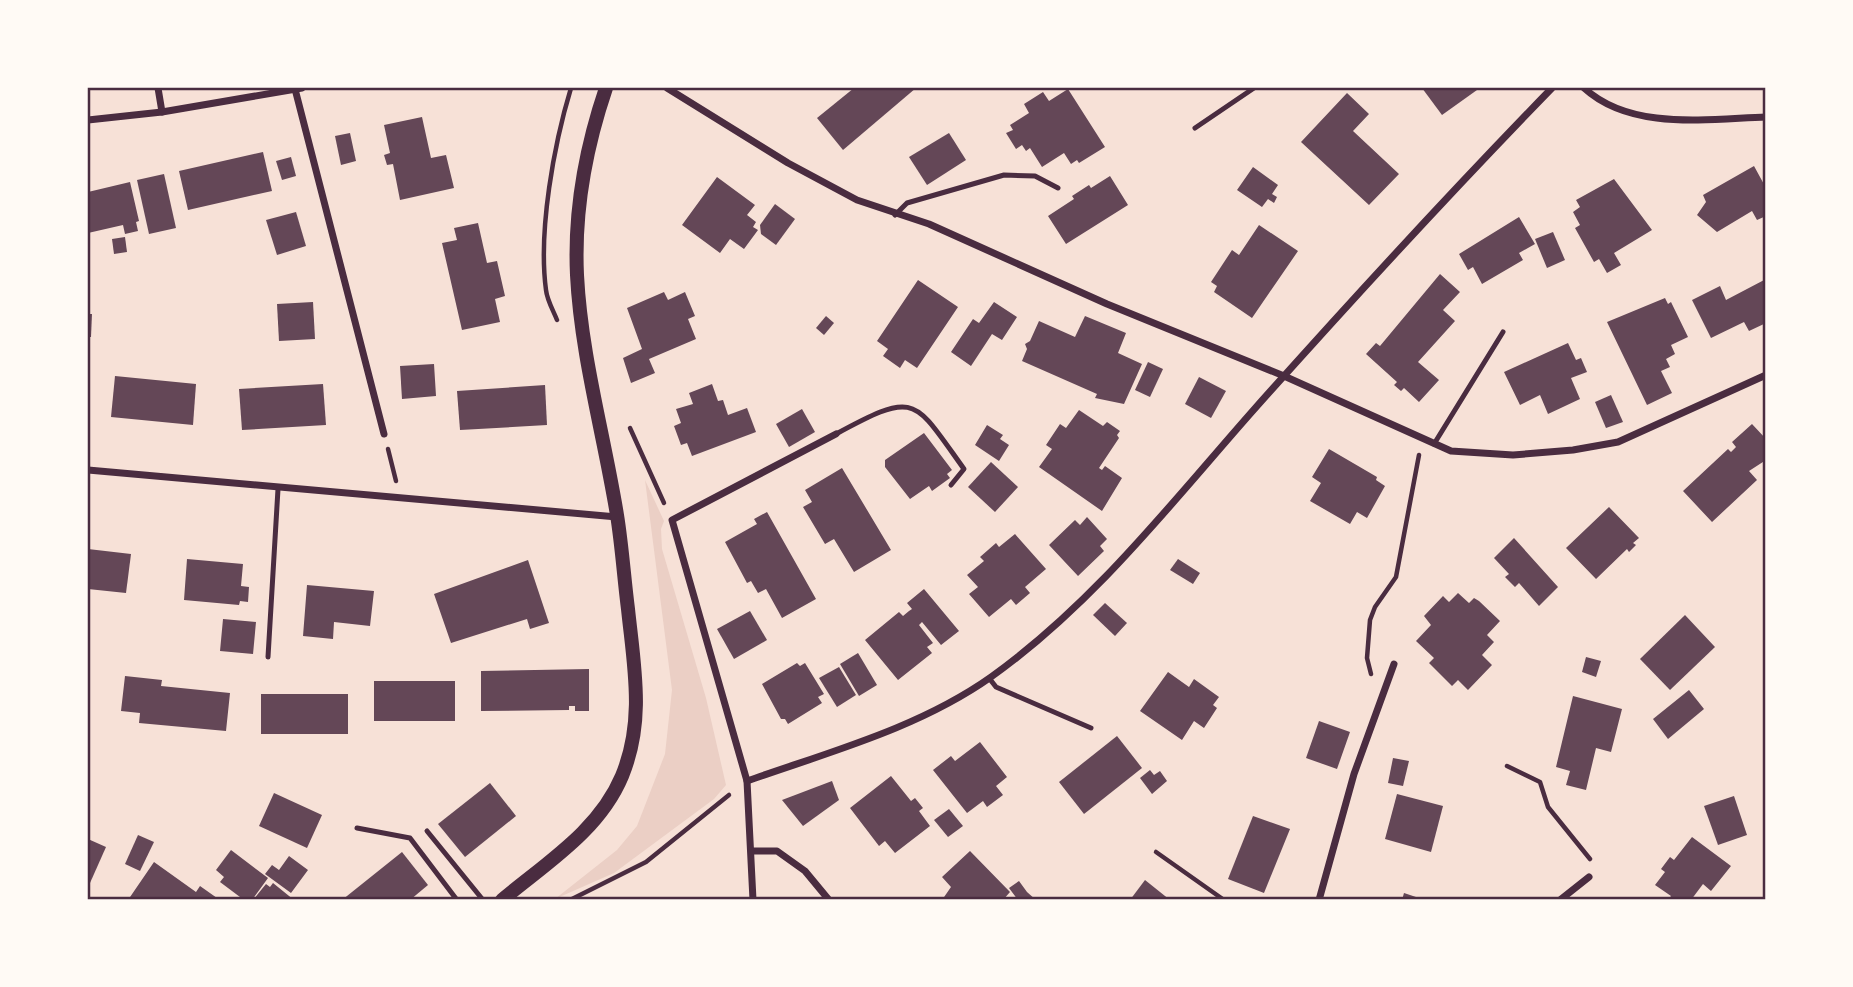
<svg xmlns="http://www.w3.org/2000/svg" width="1853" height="987" viewBox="0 0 1853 987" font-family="'Public Sans',sans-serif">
<rect width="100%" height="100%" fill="#f7e1d7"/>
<path fill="#ebcfc5" d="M645,480L664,521L661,529L662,549L706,698L726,785L714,799L614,873L555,899L617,850L637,826L665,754L672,690Z"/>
<g fill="#644757">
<path d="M854,88H916L843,150L817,118Z"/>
<path d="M1422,88H1475L1477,90L1442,115Z"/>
<path d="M1068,89L1105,147L1079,163L1077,160L1071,164L1064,153L1042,167L1030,148L1026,151L1022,145L1016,149L1006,133L1013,130L1010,125L1029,113L1024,104L1043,92L1049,101Z"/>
<path d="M1347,93L1369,114L1353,131L1399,174L1369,205L1301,142Z"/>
<path d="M422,117L431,158L446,155L454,188L400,200L393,164L387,165L384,155L390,153L384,125Z"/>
<path d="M350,133L356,161L341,165L335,136Z"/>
<path d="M949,133L966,160L927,185L909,157Z"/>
<path d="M263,152L272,191L188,210L179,171Z"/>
<path d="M291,157L296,176L282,180L276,161Z"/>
<path d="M1754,166L1766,188V216L1757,220L1752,211L1717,232L1697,215L1706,202L1703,195Z"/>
<path d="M1253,167L1278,185L1272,194L1277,197L1274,203L1268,199L1262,207L1237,190Z"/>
<path d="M164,174L176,228L149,234L137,180Z"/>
<path d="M1110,176L1128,205L1066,244L1048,216L1074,199L1072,196L1089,185L1091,188Z"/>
<path d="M717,177L755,205L747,215L756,222L753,227L758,230L744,249L730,239L720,253L682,225Z"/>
<path d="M1614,179L1652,230L1614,253L1621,265L1607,273L1599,259L1594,262L1575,228L1580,225L1573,212L1580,207L1576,200Z"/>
<path d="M130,182L139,221L136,222L138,231L125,234L123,225L88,233V192Z"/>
<path d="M775,204L795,219L776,245L761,234L760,225Z"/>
<path d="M296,212L306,246L277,255L266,220Z"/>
<path d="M1519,217L1535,244L1519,253L1523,260L1482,284L1473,267L1468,270L1459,254Z"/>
<path d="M478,223L487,263L497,261L505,296L495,299L500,322L462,330L442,243L457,240L454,228Z"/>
<path d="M1259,225L1298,251L1252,318L1214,292L1217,286L1211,282L1232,250L1239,255Z"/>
<path d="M1553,232L1565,260L1547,268L1535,239Z"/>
<path d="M125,237L127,252L114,254L112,239Z"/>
<path d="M1440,274L1460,292L1443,310L1455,321L1418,362L1439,380L1419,402L1404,388L1401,391L1394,385L1397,382L1366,354L1376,343L1380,346Z"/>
<path d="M1766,279V323L1749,331L1744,322L1711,338L1692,300L1720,286L1726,300Z"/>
<path d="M918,280L958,307L917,368L905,360L900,368L883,356L888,349L877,341Z"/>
<path d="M664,292L668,300L685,292L695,316L688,319L696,339L649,359L655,373L631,383L623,358L642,349L627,308Z"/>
<path d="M1665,298L1668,304L1671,302L1688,337L1671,345L1675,354L1666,359L1670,367L1661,371L1672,393L1647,405L1607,322Z"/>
<path d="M313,302L315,339L279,341L277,304Z"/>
<path d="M994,302L1017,317L1002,340L992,334L971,366L951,352L973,319L979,323Z"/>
<path d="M88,314H92L91,337H88Z"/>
<path d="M826,316L834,323L824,335L816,328Z"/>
<path d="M1085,316L1126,333L1118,353L1142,364L1124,404L1095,398L1097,394L1022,361L1027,349L1025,344L1030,341L1039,321L1075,337Z"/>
<path d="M1568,343L1576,360L1581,358L1587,372L1571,378L1580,399L1548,414L1540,395L1520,405L1504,372Z"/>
<path d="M1148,362L1163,369L1150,397L1135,390Z"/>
<path d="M434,364L436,396L402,399L400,366Z"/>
<path d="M115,376L196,384L193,425L111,417Z"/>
<path d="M1199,377L1226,391L1211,418L1185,404Z"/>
<path d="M323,384L326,425L242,430L239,389Z"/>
<path d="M712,384L718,401L723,400L728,415L747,408L756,432L692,456L687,443L681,445L674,426L681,423L676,409L693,404L689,393Z"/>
<path d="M545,385L547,425L460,430L457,391Z"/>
<path d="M1611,395L1623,422L1606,428L1595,402Z"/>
<path d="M802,409L815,432L789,447L776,424Z"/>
<path d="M1079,410L1103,426L1107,422L1120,431L1117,435L1119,438L1099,468L1102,470L1105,466L1122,478L1102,511L1039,467L1052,449L1046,445L1060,424L1066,428Z"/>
<path d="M1752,424L1766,439V460L1749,471L1757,480L1712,522L1683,491L1728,449L1731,452L1736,447L1732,442Z"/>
<path d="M987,425L1003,435L1000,439L1009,445L999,461L975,445Z"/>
<path d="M924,433L952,470L947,474L950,478L932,491L929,486L910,499L885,467V460Z"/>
<path d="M1329,449L1377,477L1376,480L1385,486L1367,518L1357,512L1350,524L1310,501L1321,483L1312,477Z"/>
<path d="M991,462L1018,487L995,512L968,487Z"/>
<path d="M842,468L891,550L854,572L834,539L825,544L803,507L812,502L805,490Z"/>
<path d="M1609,507L1639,538L1633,543L1636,545L1629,552L1627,549L1596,579L1566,548Z"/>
<path d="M767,512L816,599L782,618L766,589L758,593L751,581L747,583L725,542L757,524L754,519Z"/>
<path d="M1087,517L1107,539L1100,546L1104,551L1078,576L1049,545L1075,520L1080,525Z"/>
<path d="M1015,534L1046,569L1025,587L1030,593L1016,605L1011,599L989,617L969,594L978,587L967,575L984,561L980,557L996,543L999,547Z"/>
<path d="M1514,538L1558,587L1539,606L1519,583L1515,587L1505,577L1509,574L1494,558Z"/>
<path d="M88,549L131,554L126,593L88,589Z"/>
<path d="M187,559L243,564L241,586L249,587L248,602L240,601L239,605L184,600Z"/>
<path d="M1178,559L1200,573L1193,584L1170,570Z"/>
<path d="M528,560L549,623L530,629L527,619L451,643L434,594Z"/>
<path d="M307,585L374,591L370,626L334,622L333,639L303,636Z"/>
<path d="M924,589L959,631L941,645L922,622L919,625L933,643L927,647L932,653L898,680L865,640L899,612L903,616L909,611L912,609L907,603Z"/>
<path d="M1458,593L1469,603L1474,598L1479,601L1500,621L1487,635L1494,642L1482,655L1492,665L1468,690L1458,680L1452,686L1429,663L1434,658L1416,641L1431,625L1424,616L1443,596L1449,602Z"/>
<path d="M1105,603L1127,623L1115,636L1093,615Z"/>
<path d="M750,611L767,640L734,659L717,629Z"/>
<path d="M1685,615L1715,647L1670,690L1640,659Z"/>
<path d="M223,619L256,622L253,654L220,651Z"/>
<path d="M858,653L877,685L859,696L840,664Z"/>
<path d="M1586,657L1601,661L1596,677L1582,672Z"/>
<path d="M797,663L800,666L805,663L824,694L818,697L822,703L788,724L785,719H781L762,684Z"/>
<path d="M839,667L856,695L837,707L819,678Z"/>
<path d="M589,669V711H575V706H569V710L481,711V671Z"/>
<path d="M1168,672L1189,687L1194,679L1219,697L1213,705L1217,708L1204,728L1194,721L1182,740L1140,711Z"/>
<path d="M125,676L162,680L161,686L230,693L226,731L139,723L140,713L121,711Z"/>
<rect x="374" y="681" width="81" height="40"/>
<path d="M1689,690L1704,709L1668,739L1653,719Z"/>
<rect x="261" y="694" width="87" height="40"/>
<path d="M1573,696L1622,709L1611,752L1596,748L1586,790L1566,785L1570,771L1556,767Z"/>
<path d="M1319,721L1350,732L1337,769L1306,758Z"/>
<path d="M1117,736L1142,768L1084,814L1059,782Z"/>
<path d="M980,742L1007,777L996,786L1003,795L987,807L983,801L967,813L933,770L951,756L955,761Z"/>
<path d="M1393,758L1409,761L1403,786L1388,783Z"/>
<path d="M1150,770L1154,775L1160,771L1167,781L1152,794L1140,778Z"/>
<path d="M891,776L911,801L915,798L923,808L919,811L930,826L895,853L885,841L879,846L850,808Z"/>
<path d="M832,781L839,800L803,826L782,800Z"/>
<path d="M490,783L516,816L465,857L438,824Z"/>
<path d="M274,793L322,815L307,848L259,826Z"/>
<path d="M1397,794L1443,806L1431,852L1385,839Z"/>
<path d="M1734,796L1747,835L1718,845L1704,806Z"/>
<path d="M949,809L963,826L948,837L934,820Z"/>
<path d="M1253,816L1290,829L1264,893L1228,879Z"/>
<path d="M138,835L154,842L140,871L125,864Z"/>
<path d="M1692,837L1731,866L1711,891L1703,884L1691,900H1668L1671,896L1655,885L1665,872L1661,869L1670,857L1674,860Z"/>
<path d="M88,839L106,847L90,883L88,882Z"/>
<path d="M231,850L268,878L252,900H244L220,882L224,877L216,870Z"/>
<path d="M970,851L1010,892L1003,900H942L951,887L942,877Z"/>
<path d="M402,852L428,885L410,900H342Z"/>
<path d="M289,856L308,870L291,893L265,874L272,865L279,870Z"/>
<path d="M154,862L196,892L200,886L217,898L128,900Z"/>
<path d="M1145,880L1170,900H1130Z"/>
<path d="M1019,881L1027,892L1036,900H1018L1009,888Z"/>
<path d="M273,883L294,900H253L266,884L270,887Z"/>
<path d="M1404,893L1422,899V900H1402Z"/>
</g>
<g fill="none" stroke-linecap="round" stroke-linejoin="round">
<g stroke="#4a2c40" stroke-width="4.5">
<path d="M557,320C553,310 547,300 546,290C538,231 554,144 571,88"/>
<path d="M630,428L664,503"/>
<path d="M388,449L396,481"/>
<path d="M1371,674L1367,658L1370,620L1375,607L1396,577L1419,455"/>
<path d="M1507,766L1540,782L1548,807L1590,859"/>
<path d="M1156,852L1224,900"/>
<path d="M570,900L646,862L729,795"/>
</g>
<g stroke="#4a2c40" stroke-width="5">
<path d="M1195,128L1254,88"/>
<path d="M895,215L907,203L1004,175L1035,176L1058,188"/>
<path d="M836,434C917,390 913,398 964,469L951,485"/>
<path d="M1434,444L1503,332"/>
<path d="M268,657L278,489"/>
<path d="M989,678L996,687L1091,728"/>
<path d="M357,828L410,838L457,900"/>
<path d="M427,831L483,900"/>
</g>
<g stroke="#4a2c40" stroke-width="7">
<path d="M158,88L162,112"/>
<path d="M667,88L788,163L857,200L929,224L1107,304L1284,376L1451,451L1513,455L1573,450L1618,442L1766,375"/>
<path d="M1584,88C1631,131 1707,119 1766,117"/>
<path d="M295,89L384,434"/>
<path d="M88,120L162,112L302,88"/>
<path d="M88,470L617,517"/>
<path d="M747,781C829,752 919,728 991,677C1092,605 1169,506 1250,414C1348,304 1449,194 1552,88"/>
<path d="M752,851H777L805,871L829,900"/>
<path d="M753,900L747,781L672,520L836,434"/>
<path d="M1319,900L1354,774L1394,664"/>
<path d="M1560,900L1589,877"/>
</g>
<path stroke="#4a2c40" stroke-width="14" d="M502,900C546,863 599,831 622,776C645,720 634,667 628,609C624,578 622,546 617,515C604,435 581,355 577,275C574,211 586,147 606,88"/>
</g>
<rect width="1853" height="987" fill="none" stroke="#fffaf5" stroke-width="178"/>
<rect x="89" y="89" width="1675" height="809" fill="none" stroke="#4a2c40" stroke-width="2.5"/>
</svg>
